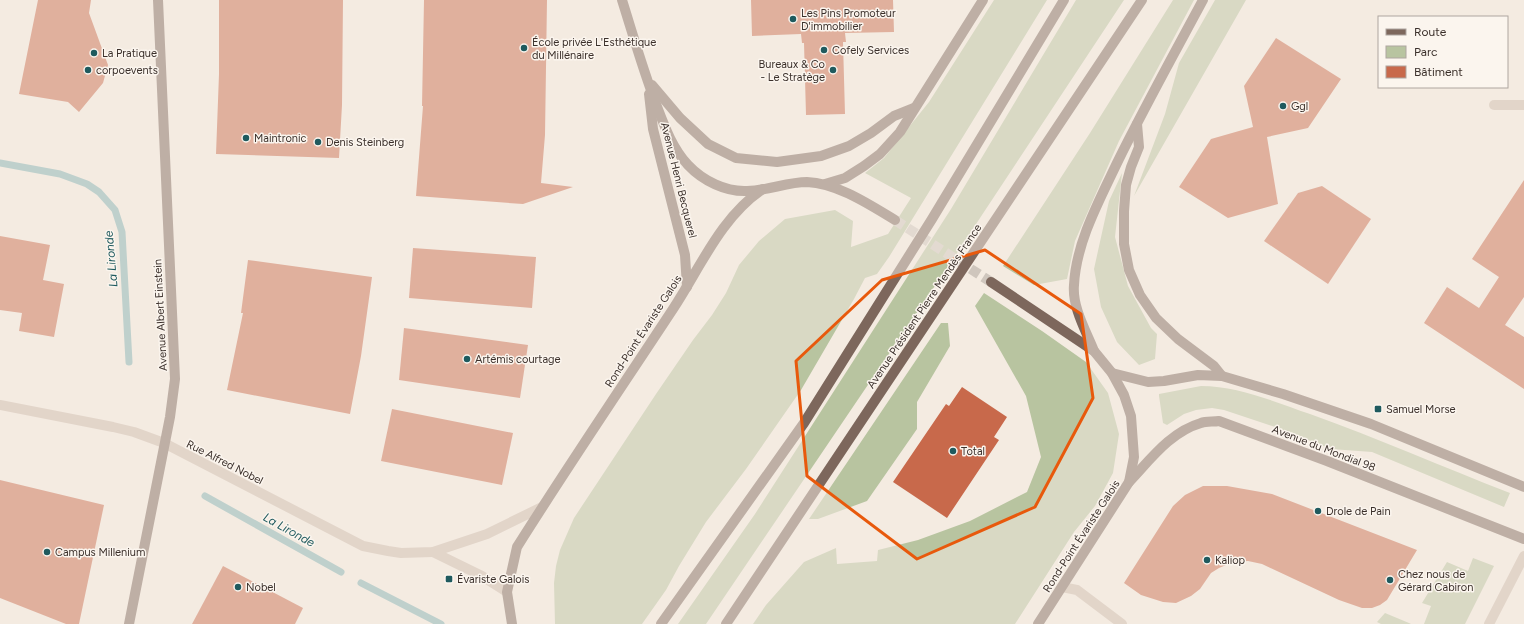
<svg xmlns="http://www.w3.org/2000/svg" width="1524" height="624" viewBox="0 0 1524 624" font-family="Figtree,sans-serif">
<rect width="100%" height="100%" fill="#f4ebe1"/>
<g fill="#b8c4a0">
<path d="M994,0H1047L889,257L877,274L865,278L854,299L801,390L746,469L706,522L679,566L666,590L642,624H555L554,583L556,566L560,550L574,518L656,394L693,340L712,315L726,293L739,265L759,241L785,219L835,210L853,221L851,247L888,234L911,198L865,173L884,158L929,102Z"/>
<path d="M1076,0H1124L945,271L706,624H678L755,514L951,209Z"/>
<path d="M1173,0H1194L1119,141L1075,241L1067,279L1034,285L1003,266L1090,133Z"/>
<path d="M1215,0H1246L1134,196L1165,114L1179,63Z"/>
<path d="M1122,173L1115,237L1128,286L1151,328L1157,334L1155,359L1139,365L1117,342L1101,307L1094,269L1109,201Z"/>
<path d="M984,293L1042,331L1086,362L1108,393L1119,434L1113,473L1095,506L1074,532L1015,624H753L766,605L804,562L836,548L837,564L877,561L878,550L918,540L970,521L1027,492L1041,457L1026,396L975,306Z"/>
<path d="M941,323H948L950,346L917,402V429L867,501L818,519H809Z"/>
<path d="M1201,386C1238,386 1275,402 1310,414C1377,438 1443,467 1510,493L1504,507L1372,452L1331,449L1275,427L1224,410L1212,408L1196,410L1184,414L1167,425L1163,423L1159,396V394Z"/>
<path d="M1473,558L1494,566L1465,624H1424L1431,606L1422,603L1447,562L1468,571Z"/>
<path d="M1385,613L1409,623L1411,624H1381L1377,622Z"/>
</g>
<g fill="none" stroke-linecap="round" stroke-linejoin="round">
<g stroke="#7fb0b2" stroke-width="7">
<path d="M0,163L60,174L87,184L99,192L115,210L122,232L129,362"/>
<path d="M205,496L341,572"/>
<path d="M361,583L441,624"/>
</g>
</g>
<g fill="#c8694b">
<path d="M38,0H91L89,13L108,65L103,83L79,112L68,102L19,94Z"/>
<path d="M219,0H343L342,105L339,158L216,154L219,74Z"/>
<path d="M424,0H547L545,135L541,183L573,187L523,204L416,196L423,106H422Z"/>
<path d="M751,0H893L894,32L845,33L846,42H843L845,114L806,115L804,43H802L801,34L752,36Z"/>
<path d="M1276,38L1341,79L1308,128L1267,137L1278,204L1228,218L1179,187L1211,139L1253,127L1244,86Z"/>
<path d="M1524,180V297L1505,325L1524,337V389L1424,323L1447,287L1479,308L1499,277L1472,259Z"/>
<path d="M1322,186L1371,219L1328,284L1264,241L1298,193Z"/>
<path d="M0,236L50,245L43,280L64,284L54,337L19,331L22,313L0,310Z"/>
<path d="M413,248L536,257L532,308L409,298Z"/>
<path d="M248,260L372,277L361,356L350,414L227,390L243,313H241Z"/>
<path d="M404,328L528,345L520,398L399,380Z"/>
<path d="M962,387L1007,417L994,437L999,440L947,518L893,482L946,404L949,406Z"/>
<path d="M392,409L513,433L502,485L381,461Z"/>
<path d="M0,480L104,505L79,624H66L0,598Z"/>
<path d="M1203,486H1227L1272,494L1417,550L1387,600L1380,605L1372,608H1362L1339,600L1262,564L1248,561L1233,562L1219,568L1211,573L1200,589L1191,596L1176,603L1163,602L1141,595L1124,583L1173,506L1185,495Z"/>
<path d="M223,566L303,608L295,624H192Z"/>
</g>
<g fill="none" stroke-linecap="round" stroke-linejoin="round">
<path stroke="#cfc6bd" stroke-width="10" stroke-dasharray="10 5" stroke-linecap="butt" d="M895,220L991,282"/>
<g stroke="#cdbbac" stroke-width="10">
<path d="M1494,105H1524"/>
<path d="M0,405L113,427L134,432L164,443L363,546L388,551L401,553L433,552L487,534L542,507"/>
<path d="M433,552L482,576L507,592"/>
<path d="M1062,587L1077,590L1122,624"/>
<path d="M1489,624L1524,556"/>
</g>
<g stroke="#7d675c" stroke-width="10">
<path d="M622,0C633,35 643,70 656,104C664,125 672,148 688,165C703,181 726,192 747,191C767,191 787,182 807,182C837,183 870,205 895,220"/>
<path d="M652,85L680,118L708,144L736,158L777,162L821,156L849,146L871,133L894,116L914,108"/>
<path d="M649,94L653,129L685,255L687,287"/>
<path d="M1137,124L1139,147L1131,167L1126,185L1124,211V244L1129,270L1140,295L1156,318L1178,339L1214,366L1222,376"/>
<path d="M825,184L845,178L864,166L880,154L900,132L983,0"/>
<path d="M991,282L1094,351L1112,373L1124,395L1131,416L1134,457L1129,482L1038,624"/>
<path d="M1094,351C1086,331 1072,307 1074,285C1076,243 1099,201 1117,163C1144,108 1174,54 1203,0"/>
<path d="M1112,373L1148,382L1164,381L1198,375L1222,376L1283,394L1371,424L1524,487"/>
<path d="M1129,482C1150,460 1170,432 1201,423C1206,421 1213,422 1219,421L1327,461L1524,539"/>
<path d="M129,624L170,417L175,379L158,0"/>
<path d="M512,624L507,592L517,547C568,466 621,388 673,309C700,268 721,217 763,189"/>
<path d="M661,624L804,423L932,219L1064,0"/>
<path d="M726,624L1142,0"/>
</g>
</g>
<path d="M0 0H1524V624H0ZM985,250L1081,314L1093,398L1035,507L917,559L807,476L796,361L882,280Z" fill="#f4ebe1" fill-opacity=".55" fill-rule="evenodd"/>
<path fill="none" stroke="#e8590c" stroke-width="3" stroke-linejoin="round" d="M985,250L1081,314L1093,398L1035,507L917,559L807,476L796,361L882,280Z"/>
<g fill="#1f5a5e" stroke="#fbf5ee" stroke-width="1.5">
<circle cx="793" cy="19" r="4"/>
<circle cx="524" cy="48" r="4"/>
<circle cx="824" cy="50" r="4"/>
<circle cx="94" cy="53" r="4"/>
<circle cx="88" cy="70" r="4"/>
<circle cx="833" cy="70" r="4"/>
<circle cx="1283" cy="106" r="4"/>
<circle cx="246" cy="138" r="4"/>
<circle cx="318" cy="142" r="4"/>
<circle cx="467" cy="359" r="4"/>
<rect x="1374" y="405" width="8" height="8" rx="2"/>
<circle cx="953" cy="451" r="4"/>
<circle cx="1318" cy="511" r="4"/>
<circle cx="47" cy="552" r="4"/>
<circle cx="1207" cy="560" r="4"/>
<rect x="445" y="575" width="8" height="8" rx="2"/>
<circle cx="1390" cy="580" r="4"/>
<circle cx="238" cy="587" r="4"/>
</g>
<g text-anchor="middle" stroke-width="3" stroke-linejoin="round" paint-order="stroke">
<g font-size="11" fill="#3b302b" stroke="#fbf5ee" text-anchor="start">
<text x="801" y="17">Les Pins Promoteur<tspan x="801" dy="13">D'immobilier</tspan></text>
<text x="532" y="46">École privée L'Esthétique<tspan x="532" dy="13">du Millénaire</tspan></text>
<text x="832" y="54">Cofely Services</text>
<text x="102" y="57">La Pratique</text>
<text x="825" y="68" text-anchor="end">Bureaux &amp; Co<tspan x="825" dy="13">- Le Stratège</tspan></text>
<text x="96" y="74">corpoevents</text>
<text x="1291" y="110">Ggl</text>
<text x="254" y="142">Maintronic</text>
<text x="326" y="146">Denis Steinberg</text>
<text x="475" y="363">Artémis courtage</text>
<text x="1386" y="413">Samuel Morse</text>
<text x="961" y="455">Total</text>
<text x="1326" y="515">Drole de Pain</text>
<text x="55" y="556">Campus Millenium</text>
<text x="1215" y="564">Kaliop</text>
<text x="1398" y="578">Chez nous de<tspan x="1398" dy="13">Gérard Cabiron</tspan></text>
<text x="457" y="583">Évariste Galois</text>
<text x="246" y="591">Nobel</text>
</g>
<g font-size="11" fill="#3b302b" stroke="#fbf5ee">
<text transform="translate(679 180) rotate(76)" y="4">Avenue Henri Becquerel</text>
<text transform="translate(924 306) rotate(-56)" y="4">Avenue Président Pierre Mendès France</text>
<text transform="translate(160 315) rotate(-93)" y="4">Avenue Albert Einstein</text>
<text transform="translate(643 331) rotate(-57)" y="4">Rond-Point Évariste Galois</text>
<text transform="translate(1324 448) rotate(21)" y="4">Avenue du Mondial 98</text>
<text transform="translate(225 462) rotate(27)" y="4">Rue Alfred Nobel</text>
<text transform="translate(1081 536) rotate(-57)" y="4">Rond-Point Évariste Galois</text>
</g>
<g font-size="12" font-style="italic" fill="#1f5a5e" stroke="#fbf5ee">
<text transform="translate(111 259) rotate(-95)" y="4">La Lironde</text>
<text transform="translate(289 530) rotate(29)" y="4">La Lironde</text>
</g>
</g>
<rect x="1378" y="16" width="130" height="72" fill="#fbf5ee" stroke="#aea6a0"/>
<rect x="1386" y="29" width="20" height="6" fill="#7d675c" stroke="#aea6a0"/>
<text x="1414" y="36" font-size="12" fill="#3b302b">Route</text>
<rect x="1386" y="46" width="20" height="12" fill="#b8c4a0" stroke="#aea6a0"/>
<text x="1414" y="56" font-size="12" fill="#3b302b">Parc</text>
<rect x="1386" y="66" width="20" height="12" fill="#c8694b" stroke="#aea6a0"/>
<text x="1414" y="76" font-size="12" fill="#3b302b">Bâtiment</text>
</svg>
